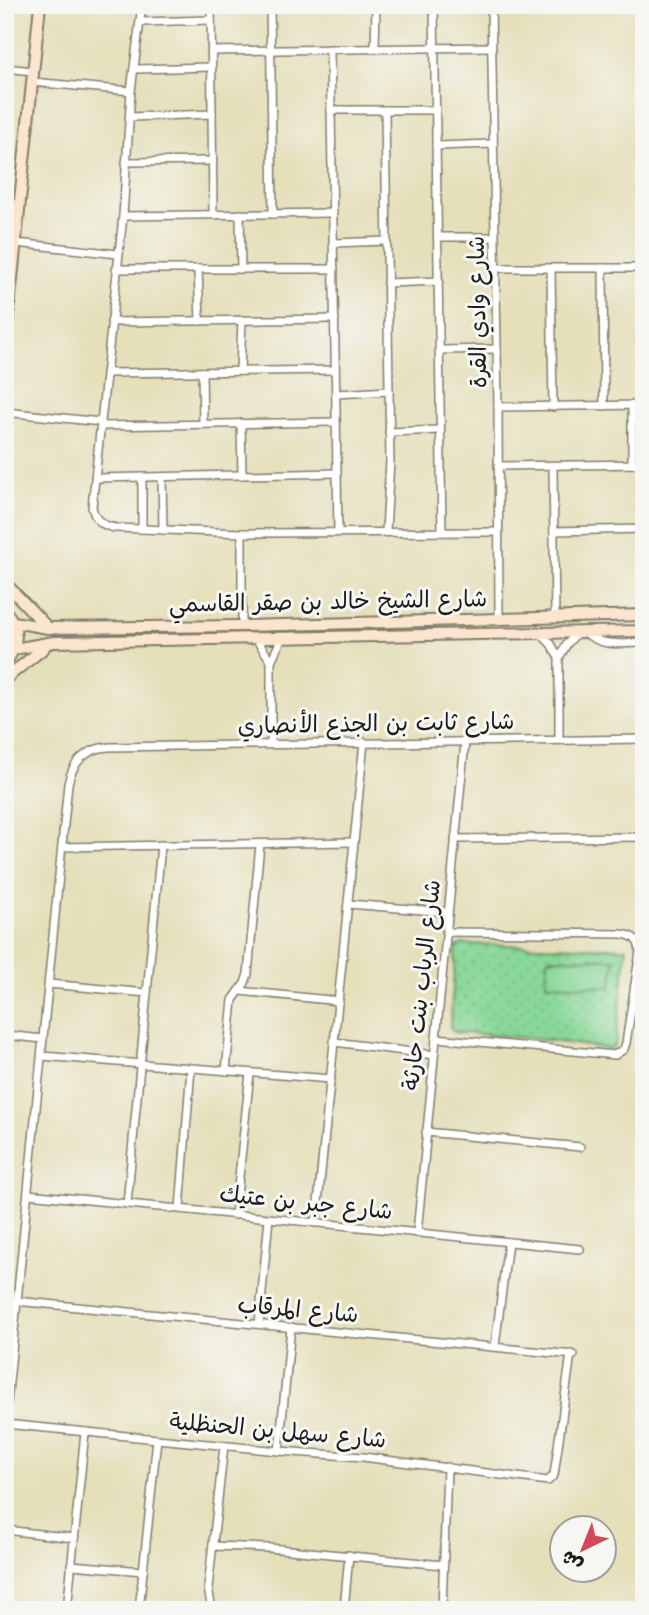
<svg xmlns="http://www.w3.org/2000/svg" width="649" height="1615" viewBox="0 0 649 1615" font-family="'Comic Neue','Playpen Sans Arabic',sans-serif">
<defs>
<pattern id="grass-dots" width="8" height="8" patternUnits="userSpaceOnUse" patternTransform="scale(1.75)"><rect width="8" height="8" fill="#89d898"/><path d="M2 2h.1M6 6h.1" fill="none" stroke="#76b982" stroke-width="1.8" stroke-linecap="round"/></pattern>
</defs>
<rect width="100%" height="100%" fill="#f6f6f2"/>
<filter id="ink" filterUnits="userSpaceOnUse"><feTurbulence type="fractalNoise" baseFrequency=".0143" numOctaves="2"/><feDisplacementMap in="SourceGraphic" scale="14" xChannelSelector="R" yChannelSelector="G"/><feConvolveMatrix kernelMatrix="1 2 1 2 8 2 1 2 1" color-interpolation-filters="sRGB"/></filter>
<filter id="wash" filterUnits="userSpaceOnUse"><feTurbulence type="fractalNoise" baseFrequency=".00686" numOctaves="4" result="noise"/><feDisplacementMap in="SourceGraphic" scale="28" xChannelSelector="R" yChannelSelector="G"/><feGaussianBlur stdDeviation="1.57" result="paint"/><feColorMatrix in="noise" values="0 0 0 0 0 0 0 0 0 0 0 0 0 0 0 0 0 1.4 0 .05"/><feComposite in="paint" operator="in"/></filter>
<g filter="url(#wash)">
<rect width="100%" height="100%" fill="#e5dfba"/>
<path fill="url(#grass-dots)" stroke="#527a5a" stroke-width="2" d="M463,944L627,948L615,1046L610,1049L537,1039L454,1032L450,1027L456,947Z"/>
<path fill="#89d898" stroke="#527a5a" stroke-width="2" d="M548,958L615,959L611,987L546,984Z"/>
</g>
<g filter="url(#ink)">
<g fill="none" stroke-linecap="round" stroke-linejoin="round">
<g stroke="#807e6b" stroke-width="10">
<g id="street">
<path d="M142,5L131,91L123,216L92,507C95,521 103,526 116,528L242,533L497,532"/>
<path d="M211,5L213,215"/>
<path d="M270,5L273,214"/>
<path d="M434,5L442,532"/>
<path d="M491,5L498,407L499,618"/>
<path d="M141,22L211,20"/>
<path d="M330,49L338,532"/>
<path d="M375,49L376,5"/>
<path d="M212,51L491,47"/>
<path d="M5,68L33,71"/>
<path d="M136,69L212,67"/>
<path d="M32,82L131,91"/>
<path d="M331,110H435"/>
<path d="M385,110L390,461L386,531"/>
<path d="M130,117L212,114"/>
<path d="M436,146L493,144"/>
<path d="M126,162L213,161"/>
<path d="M240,214L241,269"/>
<path d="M123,216L333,213"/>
<path d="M438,237H494"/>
<path d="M16,243L118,254"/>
<path d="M333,243L386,241"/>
<path d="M494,268H644"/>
<path d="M551,268L553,407"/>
<path d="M603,268L604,406"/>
<path d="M116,269H334"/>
<path d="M198,269L200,321"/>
<path d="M387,283L439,281"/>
<path d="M111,322L335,319"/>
<path d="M441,350L497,349"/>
<path d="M240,371L242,320"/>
<path d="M202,372L203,424"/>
<path d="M106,373L335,370"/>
<path d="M336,394L389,391"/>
<path d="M632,406V464"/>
<path d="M498,407L644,405"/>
<path d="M5,412L101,422"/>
<path d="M241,423L242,475"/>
<path d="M101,426L336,422"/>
<path d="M389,432L439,430"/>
<path d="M498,466L644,464"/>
<path d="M553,466L555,617"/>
<path d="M142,477V529"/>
<path d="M162,477L163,530"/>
<path d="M96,478L337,473"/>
<path d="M554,531L644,529"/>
<path d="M242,533V626"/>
<path d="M585,632C601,648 623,643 644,643"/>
<path d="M540,633L551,644L559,658V740"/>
<path d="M256,639L271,661"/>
<path d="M559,658L567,644L577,633"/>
<path d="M271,744V661L282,638"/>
<path d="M455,839L644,837"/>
<path d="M62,847L354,842"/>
<path d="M348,904L448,912"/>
<path d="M49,984L147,993"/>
<path d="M240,991L339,1001"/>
<path d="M5,1035L43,1039"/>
<path d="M436,1038L615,1055L624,1049L626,1043L640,951C639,939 632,935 621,934L446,932"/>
<path d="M335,1042L434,1055"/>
<path d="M42,1056L331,1079"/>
<path d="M226,1071L233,1000L245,983L248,974L260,844"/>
<path d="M426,1132L580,1147"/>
<path d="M28,1194L580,1249"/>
<path d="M127,1204L161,845"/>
<path d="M180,1209L191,1068"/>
<path d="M235,1215L250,1073"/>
<path d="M316,1223L364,742"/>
<path d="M417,1233L465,742"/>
<path d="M5,1300L574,1355"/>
<path d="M259,1324L269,1218"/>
<path d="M495,1346L508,1242"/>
<path d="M5,1423L68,784C72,762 87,748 109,747L644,739"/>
<path d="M5,1424L279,1451L363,1457L548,1481L554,1475L571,1354"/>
<path d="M279,1451L291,1327"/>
<path d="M5,1530L74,1538"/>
<path d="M213,1546L269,1548L443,1565"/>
<path d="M71,1565L143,1571"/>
<path d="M67,1610L85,1432"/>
<path d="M139,1610L157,1439"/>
<path d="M212,1610L208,1588L224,1446"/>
<path d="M344,1610L349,1555"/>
<path d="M442,1610L447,1467"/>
</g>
</g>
<g stroke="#807e6b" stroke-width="14">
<g id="secondary">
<path d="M5,347L40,5"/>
<path d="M5,583L48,628"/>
<path d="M5,611C20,627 19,647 5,662"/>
<path d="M13,622L48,628L242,626L644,615"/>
<path d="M14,649L54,642L644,631"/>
<path d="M5,679L44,648"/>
</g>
</g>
<use href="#street" stroke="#fff" stroke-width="7"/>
<use href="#secondary" stroke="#fce5cf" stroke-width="10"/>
</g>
</g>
<g text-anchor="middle" stroke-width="6" stroke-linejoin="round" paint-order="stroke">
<g font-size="23" fill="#1c1c1c" stroke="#f6f6f2">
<text transform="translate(477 312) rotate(-91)" y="8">شارع وادي القرة</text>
<text transform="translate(328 601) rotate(-1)" y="8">شارع الشيخ خالد بن صقر القاسمي</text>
<text transform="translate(376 723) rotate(-1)" y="8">شارع ثابت بن الجذع الأنصاري</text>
<text transform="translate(421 985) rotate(-84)" y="8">شارع الرباب بنت حارثة</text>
<text transform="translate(306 1202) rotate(6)" y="8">شارع جبر بن عتيك</text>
<text transform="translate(298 1309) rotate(5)" y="8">شارع المرقاب</text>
<text transform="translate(278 1430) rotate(5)" y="8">شارع سهل بن الحنظلية</text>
</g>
</g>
<rect width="649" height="1615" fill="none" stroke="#f6f6f2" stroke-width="28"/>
<g transform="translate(583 1549) rotate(223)"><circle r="33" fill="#f6f6f2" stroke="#9f9f9c" stroke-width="2"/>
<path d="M0-5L12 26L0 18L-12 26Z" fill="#d1495b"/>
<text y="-10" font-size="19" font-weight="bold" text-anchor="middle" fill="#1c1c1c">ش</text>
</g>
</svg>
